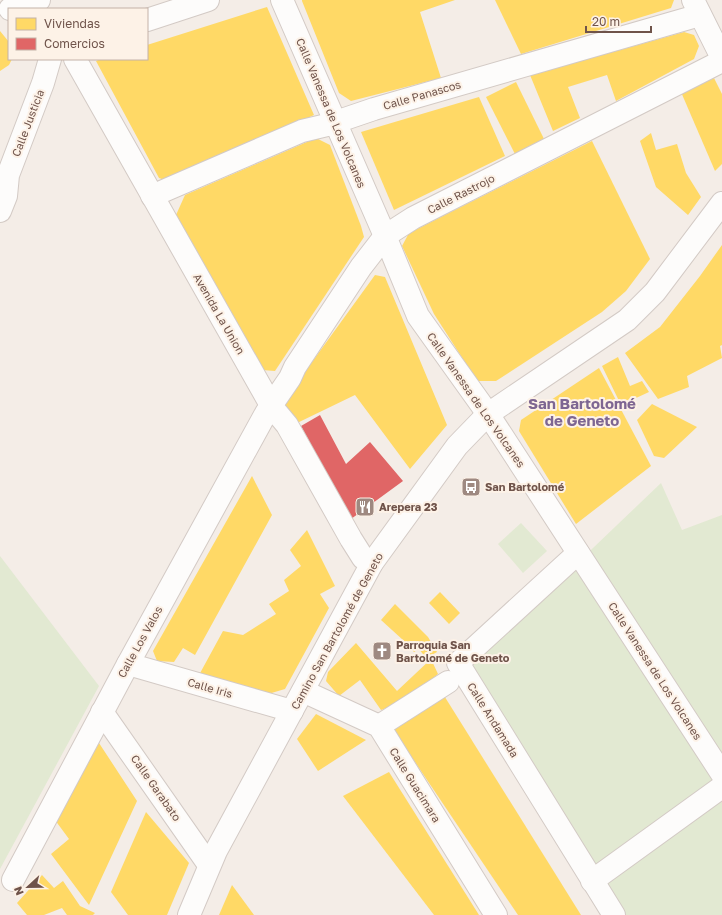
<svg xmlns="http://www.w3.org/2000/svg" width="722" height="915" viewBox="0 0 722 915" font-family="'Golos Text',sans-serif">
<rect width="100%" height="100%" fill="#f4ede7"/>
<g fill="#e2e9d2">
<path d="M661,483L682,530L722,515V915H600L459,676Z"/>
<path d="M521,523L547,551L523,573L498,544Z"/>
<path d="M0,556L99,686L0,869Z"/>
</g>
<g fill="#ffd966">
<path d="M302,0H455L420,12L441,78L351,101L339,93L302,1Z"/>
<path d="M495,0H674L671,8L521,54Z"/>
<path d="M267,7L314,115L170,182L159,178L96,61L101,59H147V45Z"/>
<path d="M0,31L9,42V59H12L9,65L0,71Z"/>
<path d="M684,32L694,35L699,46L694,59L616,101L607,75L568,87L580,118L553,131L530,75Z"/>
<path d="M714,78L722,94V164L715,171L681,92Z"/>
<path d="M516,82L545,141L516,156L486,97Z"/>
<path d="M479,97L505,156L394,210L361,132Z"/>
<path d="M651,133L656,150L677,144L686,173L701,197L688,215L656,187L640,141Z"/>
<path d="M316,138L330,145L361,226L364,237L275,371L262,370L176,215L185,195Z"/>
<path d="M592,141L650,259L626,291L602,312L496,381H477L434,314L402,246L409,233Z"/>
<path d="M722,245V345L720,346L722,358L687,376L689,387L658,399L625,353L660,327L700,276Z"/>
<path d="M375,275L385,277L447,425L410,469L355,395L295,424L283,402Z"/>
<path d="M618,357L630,386L642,381L649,392L621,405L602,366Z"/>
<path d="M599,368L651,466L576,524L519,431L521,420Z"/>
<path d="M652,404L697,427L664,458L654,456L637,420Z"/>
<path d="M252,476L272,515L195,655L183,648L174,662L157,661L153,651Z"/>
<path d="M307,530L335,586L320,594L329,608L285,689L268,694L199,675L223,631L243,635L276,614L269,604L289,591L284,580L301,566L290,550Z"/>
<path d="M440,592L460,613L449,624L429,603Z"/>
<path d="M395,604L428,637L437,652L426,658L419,649L414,652L403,640L381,620Z"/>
<path d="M356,643L397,691L431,659L438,674L406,701L381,710L360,680L339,696L326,681L328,672Z"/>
<path d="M443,694L581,915H518L392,728Z"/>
<path d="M316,714L366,740L318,771L297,739Z"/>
<path d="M99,743L137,801L89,905L51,854L69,839L55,820Z"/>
<path d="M389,772L479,915H434L343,796Z"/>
<path d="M146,812L189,863L167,915H128L111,892Z"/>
<path d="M42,875L54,888L63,881L80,906L95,913L93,915H67L62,908L44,915H27L17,903Z"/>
<path d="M232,885L254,915H219Z"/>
</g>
<path fill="#e06666" d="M320,415L346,464L370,442L403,481L351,519L301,426Z"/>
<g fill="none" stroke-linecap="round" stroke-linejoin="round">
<g stroke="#d3cac5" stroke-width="24">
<g id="minor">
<path d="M282,0L385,236L418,316L488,414L722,774"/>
<path d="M693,0L722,58"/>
<path d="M10,9L16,6L39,0"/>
<path d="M147,20L208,0"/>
<path d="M75,59L272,407L287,425L351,539L363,558L372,563"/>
<path d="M152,196L302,131L327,125L374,109L700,15"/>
<path d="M0,211L6,196L8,175L43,83L50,59"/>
<path d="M578,553L458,663L614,915"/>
<path d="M128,664L292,711"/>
<path d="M303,691L379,726L496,915"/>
<path d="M102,712L209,865"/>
<path d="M379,726L448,682"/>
<path d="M13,880L128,664L266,413L290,378L295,367L361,267L385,236L413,218L722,61"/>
<path d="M592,881L722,787"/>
<path d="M189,915L216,851L372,563L457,446L488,414L627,320L655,292L722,203"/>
</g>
</g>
<use href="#minor" stroke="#fdfcfb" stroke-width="22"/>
</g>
<defs>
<g id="bus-square" transform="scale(1)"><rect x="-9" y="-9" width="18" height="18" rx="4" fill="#9e8981" stroke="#fdf2e7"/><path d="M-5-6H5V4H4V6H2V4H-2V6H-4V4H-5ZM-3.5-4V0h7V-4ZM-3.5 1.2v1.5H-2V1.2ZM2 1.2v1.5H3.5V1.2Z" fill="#fff"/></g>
<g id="restaurant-square" transform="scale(1)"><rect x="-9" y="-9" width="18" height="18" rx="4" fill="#9e8981" stroke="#fdf2e7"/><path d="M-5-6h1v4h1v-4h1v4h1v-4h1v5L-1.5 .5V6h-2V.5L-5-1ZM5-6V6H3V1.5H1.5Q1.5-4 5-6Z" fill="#fff"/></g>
<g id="church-square" transform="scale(1)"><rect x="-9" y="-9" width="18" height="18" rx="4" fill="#9e8981" stroke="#fdf2e7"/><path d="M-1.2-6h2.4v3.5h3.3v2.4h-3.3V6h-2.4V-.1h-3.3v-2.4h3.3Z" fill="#fff"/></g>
</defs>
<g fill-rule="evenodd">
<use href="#bus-square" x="471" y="487"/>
<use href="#restaurant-square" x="365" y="507"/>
<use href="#church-square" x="382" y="651"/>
</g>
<g text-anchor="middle" stroke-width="4" stroke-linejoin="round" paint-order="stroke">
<g font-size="11" fill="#6f534a" stroke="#fdf2e7">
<text transform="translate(422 95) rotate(-16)" y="4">Calle Panascos</text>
<text transform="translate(331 113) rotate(67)" y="4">Calle Vanessa de Los Volcanes</text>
<text transform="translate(28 123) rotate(-69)" y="4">Calle Justicia</text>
<text transform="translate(461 194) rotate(-27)" y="4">Calle Rastrojo</text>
<text transform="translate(219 314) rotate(60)" y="4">Avenida La Union</text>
<text transform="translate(476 400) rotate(55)" y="4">Calle Vanessa de Los Volcanes</text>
<text transform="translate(337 631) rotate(-61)" y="4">Camino San Bartolomé de Geneto</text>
<text transform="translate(140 642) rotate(-61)" y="4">Calle Los Valos</text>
<text transform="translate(655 671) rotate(57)" y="4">Calle Vanessa de Los Volcanes</text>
<text transform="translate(210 688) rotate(16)" y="4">Calle Iris</text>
<text transform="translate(493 720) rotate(58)" y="4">Calle Andamada</text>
<text transform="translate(415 785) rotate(58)" y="4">Calle Guacimara</text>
<text transform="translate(156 788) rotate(55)" y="4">Calle Garabato</text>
</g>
<g font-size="11" font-weight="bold" fill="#6f534a" stroke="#fdf2e7" text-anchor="start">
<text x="485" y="491">San Bartolomé</text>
<text x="379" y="511">Arepera 23</text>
<text x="396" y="649">Parroquia San<tspan x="396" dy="13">Bartolomé de Geneto</tspan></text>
</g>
<g font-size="15" font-weight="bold" fill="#7e6692" stroke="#fdf2e7">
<text x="582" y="409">San Bartolomé<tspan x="582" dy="17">de Geneto</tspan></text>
</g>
</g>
<rect x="8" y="8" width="140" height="52" fill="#fdf2e7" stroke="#c4b2a8"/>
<rect x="16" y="18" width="20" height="12" fill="#ffd966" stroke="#c4b2a8"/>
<text x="44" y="28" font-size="12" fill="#6f534a">Viviendas</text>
<rect x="16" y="38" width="20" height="12" fill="#e06666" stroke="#c4b2a8"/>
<text x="44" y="48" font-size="12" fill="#6f534a">Comercios</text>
<g transform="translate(28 887) rotate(248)" stroke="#fdf2e7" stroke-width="3" paint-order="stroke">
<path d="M0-3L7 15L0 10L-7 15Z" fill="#6f534a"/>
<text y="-6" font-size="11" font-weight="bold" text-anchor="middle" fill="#6f534a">N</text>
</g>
<path d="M586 26v6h65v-6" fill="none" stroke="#6f534a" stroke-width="2"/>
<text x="592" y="26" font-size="12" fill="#6f534a" stroke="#fdf2e7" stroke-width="3" paint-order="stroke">20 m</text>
</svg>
